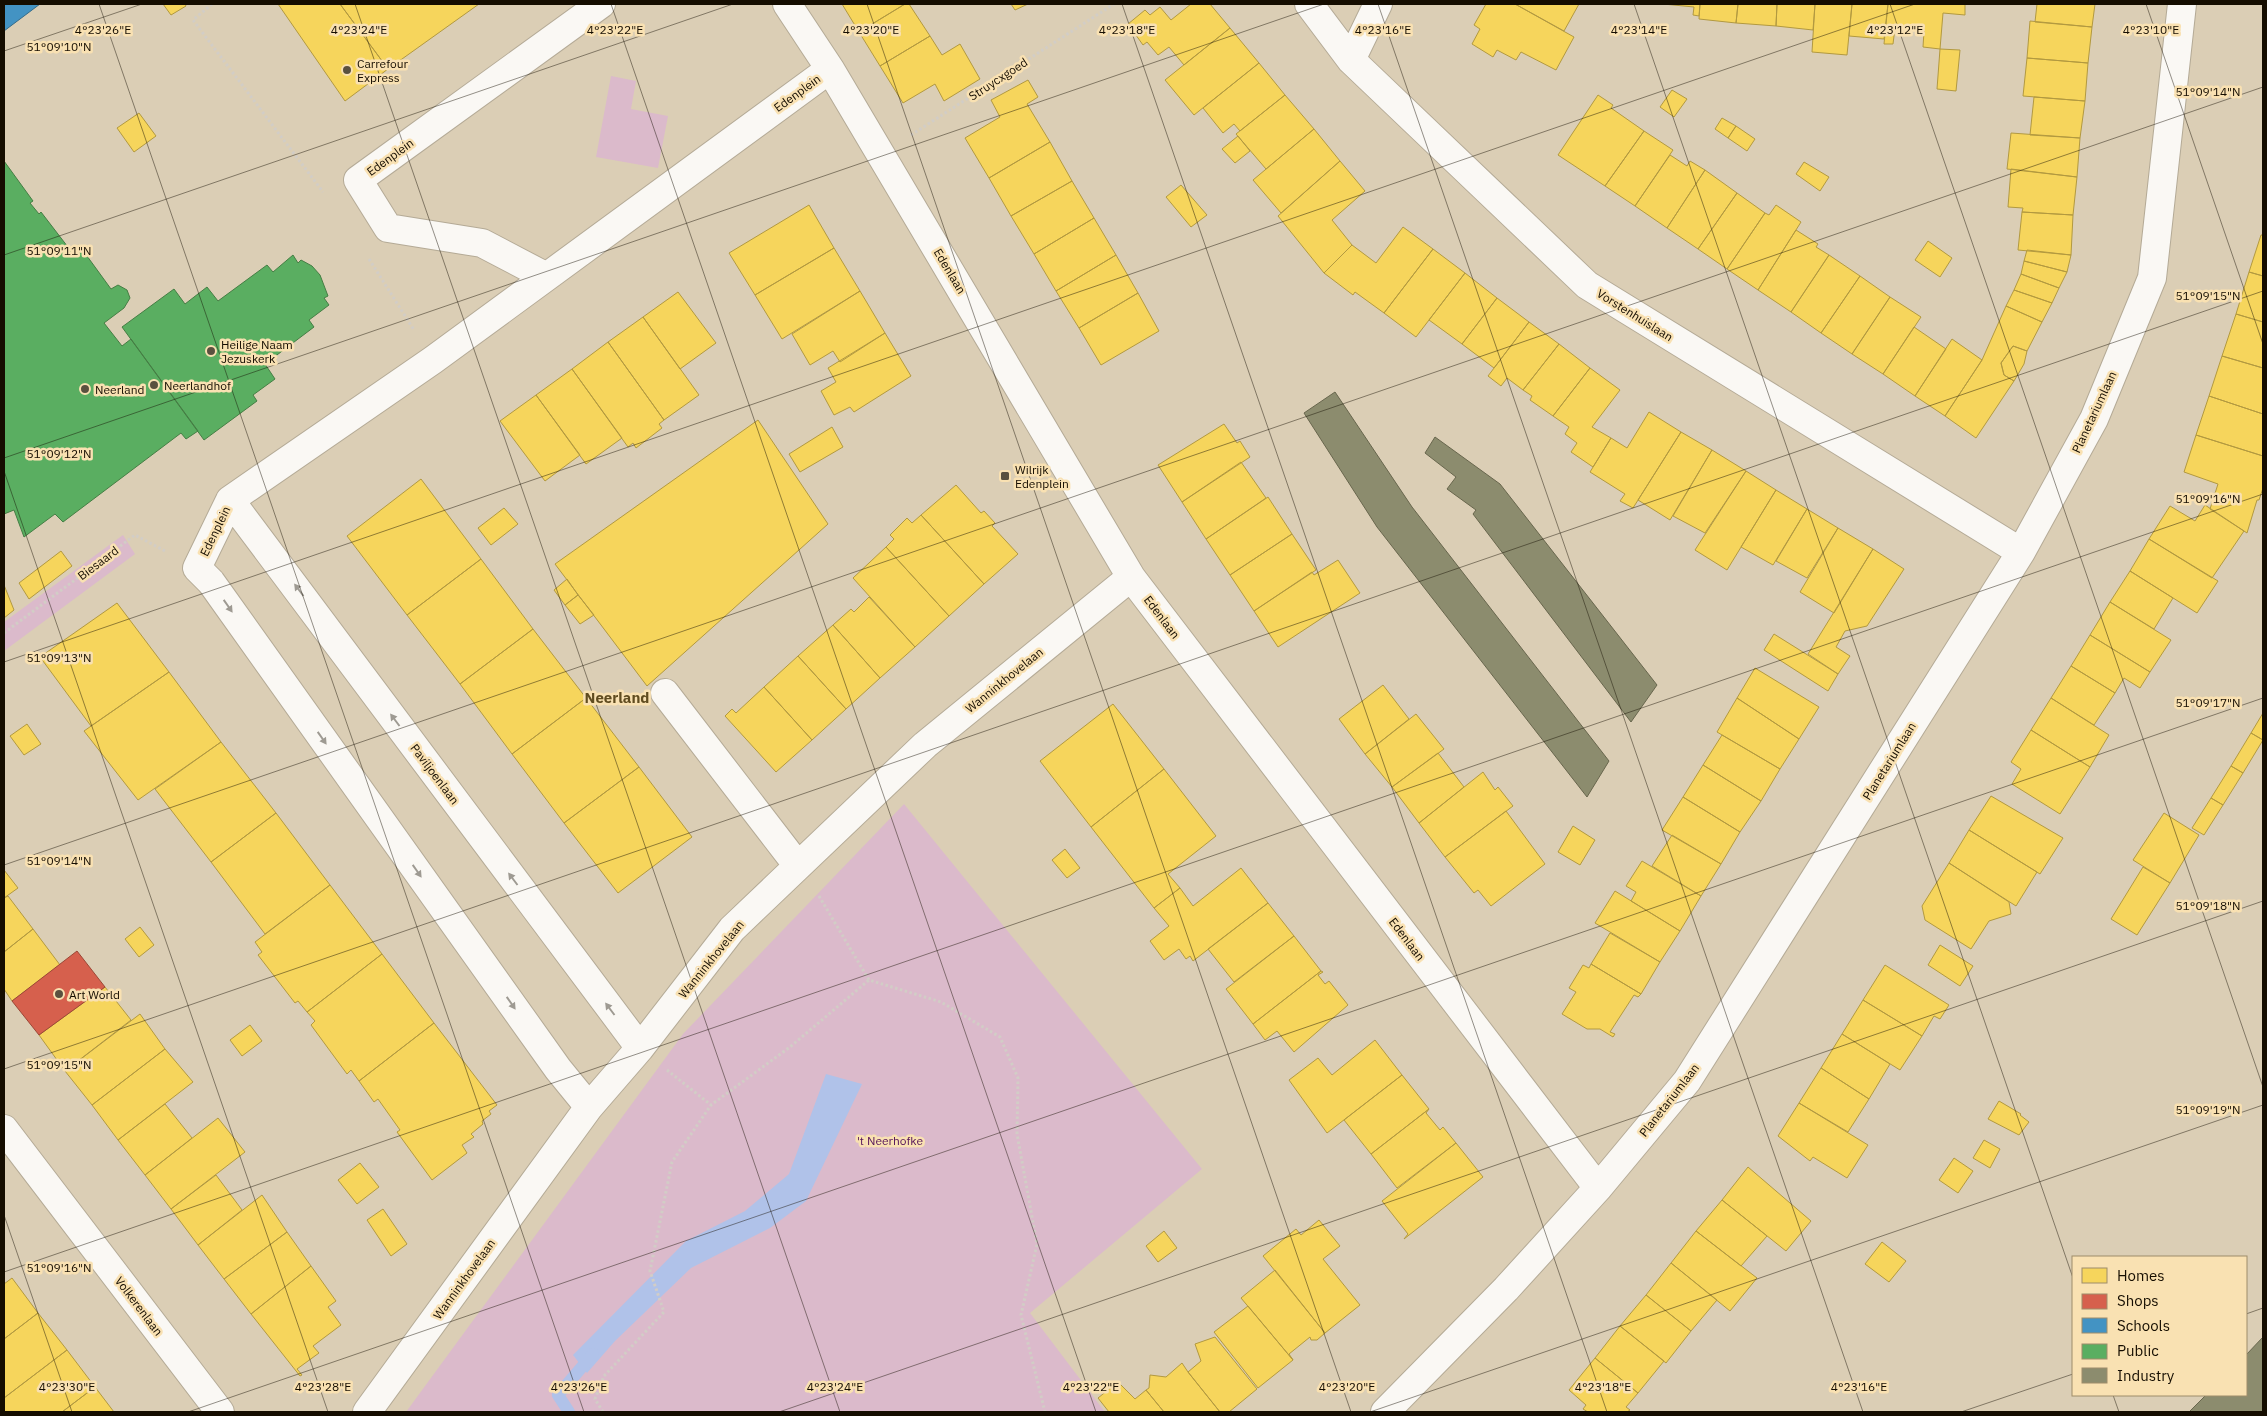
<svg xmlns="http://www.w3.org/2000/svg" width="2267" height="1416" font-family="'IBM Plex Sans',sans-serif">
<rect width="100%" height="100%" fill="#dbceb5"/>
<path fill="#dbbacb" d="M611,76L636,81L631,109L668,116L658,168L596,157Z
M123,535L135,554L4,651V622Z
M904,804L1202,1169L1030,1313L1105,1412H406L683,1034Z"/>
<path fill="#b0c2e9" d="M826,1074L862,1084L806,1201L770,1228L691,1268L615,1341L587,1373L573,1355L686,1241L745,1211L789,1174Z"/>
<path fill="#f6d55c" stroke="#b29940" d="M163,4H185L186,6L171,15Z
M278,4H340L388,69L345,101Z
M340,4H479L388,69Z
M842,4H905L859,32Z
M905,4H909L930,36L880,66L859,32Z
M1011,4H1028L1015,10Z
M1191,4H1210L1230,28L1184,65L1169,47L1158,55L1147,42L1143,45L1128,24L1145,10L1150,15L1160,7L1171,20Z
M1486,4H1515L1574,37L1556,70L1521,52L1516,60L1497,50L1493,57L1472,44L1480,29L1474,25Z
M1515,4H1579L1564,31Z
M1663,4H1700L1699,16L1693,15L1694,7Z
M1700,4H1738L1736,23L1699,19Z
M1738,4H1777L1776,26L1736,23Z
M1777,4H1815L1813,30L1776,26Z
M1815,4H1852L1847,55L1812,52Z
M1852,4H1888L1884,39L1849,36Z
M1888,4H1965V15L1943,13L1940,49L1923,47L1924,31L1895,28L1893,44H1884Z
M2037,4H2095L2092,27L2035,22Z
M2030,21L2092,27L2088,63L2027,58Z
M1230,28L1259,63L1194,115L1165,80Z
M930,36L942,55L960,44L980,79L944,101L935,84L903,103L880,66Z
M1940,49L1960,50L1956,91L1937,89Z
M2027,58L2088,63L2085,101L2023,96Z
M1259,63L1285,95L1240,131L1234,124L1223,133L1203,108Z
M1028,80L1038,97L1027,104L1050,142L989,178L965,138L1000,117L991,100Z
M1672,90L1687,99L1674,117L1660,107Z
M1285,95L1314,129L1266,169L1236,134Z
M1598,95L1613,105L1611,108L1644,131L1605,186L1558,155Z
M2034,97L2085,101L2080,138L2030,135Z
M139,113L156,136L134,152L117,128Z
M1722,118L1736,126L1728,138L1715,129Z
M1736,126L1755,139L1747,151L1728,138Z
M1314,129L1340,161L1281,213L1253,180Z
M1644,131L1673,150L1635,206L1605,186Z
M2011,133L2080,138L2077,177L2007,169Z
M1238,136L1250,151L1235,163L1222,149Z
M1050,142L1072,181L1011,216L989,178Z
M1670,155L1687,166L1690,161L1705,170L1667,228L1635,206Z
M1340,161L1365,191L1332,220L1352,245L1324,273L1278,216Z
M1804,162L1829,177L1820,191L1796,174Z
M2011,169L2077,177L2073,215L2022,212L2023,208L2008,207Z
M1705,170L1737,193L1698,249L1667,228Z
M1072,181L1094,218L1034,254L1011,216Z
M1181,185L1207,215L1191,227L1166,197Z
M1737,193L1765,213L1727,269L1698,249Z
M809,205L834,248L755,295L729,253Z
M1776,205L1801,222L1758,290L1727,269L1765,213L1769,215Z
M2022,212L2073,215L2071,255L2018,250Z
M1094,218L1116,255L1056,291L1034,254Z
M1403,227L1433,249L1384,313L1355,292L1353,295L1324,273L1352,245L1376,263Z
M1796,230L1818,244L1816,247L1829,255L1791,312L1758,290Z
M2261,235H2263V276L2249,272Z
M1928,241L1952,258L1940,277L1915,260Z
M834,248L860,291L782,339L755,295Z
M1433,249L1465,273L1416,337L1384,313Z
M2027,250L2071,255L2067,272L2024,261Z
M1116,255L1138,293L1079,328L1056,291Z
M1829,255L1860,276L1821,333L1791,312Z
M2024,261L2067,272L2059,288L2021,274Z
M2249,272L2263,276V322L2236,314Z
M1465,273L1497,298L1462,344L1429,320Z
M2021,274L2059,288L2052,303L2014,290Z
M1860,276L1890,297L1852,354L1821,333Z
M2014,290L2052,303L2042,322L2006,306Z
M860,291L885,333L840,362L833,351L810,365L792,334Z
M678,292L716,343L680,369L643,317Z
M1138,293L1159,331L1101,365L1079,328Z
M1890,297L1921,317L1883,374L1852,354Z
M1497,298L1529,322L1494,368L1462,344Z
M2006,306L2042,322L2027,351L2013,346L2001,363L2004,375L2014,381L1976,438L1945,416L1982,360Z
M2236,314L2263,322V368L2222,356Z
M643,317L699,395L664,420L608,342Z
M1529,322L1559,344L1523,390L1507,378L1501,386L1488,376Z
M1914,327L1946,349L1915,396L1883,374Z
M885,333L911,376L854,412L850,407L834,415L821,391L836,382L828,368Z
M1952,339L1982,360L1945,416L1915,396Z
M608,342L664,420L659,424L662,428L636,448L633,443L628,447L572,369Z
M1559,344L1590,368L1553,416L1530,400L1532,396L1523,390Z
M2013,346L2027,351L2024,364L2014,381L2004,375L2001,363Z
M2222,356L2263,368V414L2209,396Z
M1590,368L1620,390L1592,427L1611,438L1593,467L1571,452L1577,443L1565,434L1569,427L1553,416Z
M572,369L622,438L586,464L536,395Z
M536,395L580,455L545,481L500,421Z
M2209,396L2263,414V456L2196,435Z
M1649,412L1681,432L1633,508L1620,501L1625,494L1590,472L1611,438L1627,448Z
M758,420L828,524L647,686L555,564Z
M1224,424L1237,443L1240,441L1250,457L1182,502L1158,465Z
M832,427L843,447L800,472L789,454Z
M1681,432L1712,450L1670,520L1638,500Z
M2196,435L2263,456V488L2259,500H2257L2247,533L2210,509L2218,484L2184,472Z
M1712,450L1746,471L1705,533L1673,516Z
M1241,462L1266,498L1206,539L1182,502Z
M1746,471L1776,490L1727,570L1695,550Z
M421,479L481,559L407,615L347,536Z
M956,485L981,513L984,511L995,523L992,526L1018,554L984,584L921,515Z
M1776,490L1807,509L1773,565L1741,547Z
M1268,497L1292,534L1230,575L1206,539Z
M2205,505L2244,531L2212,578L2149,539L2170,506L2195,521Z
M504,508L518,524L491,545L478,528Z
M1807,509L1838,528L1807,578L1776,561Z
M921,515L984,584L949,616L886,547L894,539L890,535L907,518L912,523Z
M1838,528L1873,549L1834,613L1800,592Z
M1292,534L1316,570L1254,611L1230,575Z
M2149,539L2218,581L2197,613L2130,571Z
M886,547L949,616L915,647L853,578Z
M1873,549L1904,569L1867,626L1845,631L1836,647L1850,656L1838,674L1808,654Z
M61,551L72,566L29,599L19,583Z
M481,559L533,629L460,684L407,615Z
M1338,560L1360,593L1278,647L1254,611L1312,572L1314,575Z
M2130,571L2173,598L2154,629L2110,602Z
M567,579L578,595L565,605L554,590Z
M4,585L14,610L4,618Z
M578,595L594,615L580,624L565,605Z
M869,597L915,647L880,678L833,625L851,609L854,612Z
M2110,602L2171,640L2150,672L2090,635Z
M117,603L169,672L91,726L40,657Z
M833,625L880,678L846,709L798,656Z
M533,629L586,698L512,754L460,684Z
M1774,634L1838,674L1828,691L1764,650Z
M2090,635L2150,672L2140,688L2124,678L2115,693L2071,666Z
M798,656L846,709L812,740L764,687Z
M2071,666L2115,693L2094,725L2051,698Z
M1755,668L1819,707L1799,739L1737,698Z
M169,672L221,742L138,800L84,731Z
M1383,685L1409,719L1365,754L1339,719Z
M764,687L812,740L776,772L725,716L732,709L736,713Z
M586,698L639,767L564,823L512,754Z
M1737,698L1799,739L1780,769L1717,732Z
M2051,698L2109,735L2090,767L2031,730Z
M1113,704L1164,769L1091,827L1040,761Z
M2263,713V740L2251,733Z
M1416,714L1444,749L1392,787L1365,754Z
M27,724L41,744L24,755L10,736Z
M2031,730L2090,767L2060,814L2012,784L2021,769L2011,762Z
M2251,733L2263,740L2243,773L2231,766Z
M1722,735L1780,769L1761,801L1703,765Z
M221,742L276,813L211,862L155,789Z
M1438,753L1464,787L1419,823L1392,787Z
M1703,765L1761,801L1740,832L1683,797Z
M2231,766L2243,773L2223,805L2211,798Z
M639,767L692,837L618,893L564,823Z
M1164,769L1216,836L1168,874L1180,888L1154,908L1091,827Z
M1483,772L1495,790L1498,787L1513,806L1445,857L1419,823Z
M1991,796L2063,838L2040,874L1969,830Z
M1683,797L1740,832L1721,864L1662,830Z
M2211,798L2223,805L2204,835L2192,828Z
M1506,811L1545,864L1491,906L1478,890L1474,893L1445,857Z
M276,813L330,885L265,934L211,862Z
M2164,813L2199,835L2170,883L2133,860Z
M1573,826L1595,840L1580,865L1558,852Z
M1969,830L2037,872L2016,906L1949,863Z
M1672,835L1721,864L1701,896L1652,866Z
M1065,849L1080,868L1067,878L1052,860Z
M1642,861L1701,896L1680,931L1631,901L1636,892L1626,886Z
M1949,863L2009,902L2011,914L1989,921L1971,949L1925,920L1922,906Z
M2143,867L2170,883L2137,935L2111,919Z
M1241,868L1268,903L1193,961L1190,956L1186,959L1179,949L1164,960L1150,941L1169,926L1154,908L1180,888L1193,906Z
M4,870L18,888L4,898Z
M330,885L382,954L307,1012L298,1001L295,1003L258,955L262,952L255,942Z
M1615,891L1680,931L1660,962L1595,923Z
M8,896L33,929L4,952V898Z
M1268,903L1294,936L1234,982L1208,949Z
M140,927L154,945L139,957L125,939Z
M33,929L60,965L12,1001L4,989V952Z
M1610,933L1660,962L1641,994L1591,964Z
M1294,936L1321,971L1253,1024L1226,989Z
M1940,945L1973,966L1960,986L1928,965Z
M382,954L434,1023L359,1081L351,1070L347,1074L311,1025L315,1021L307,1012Z
M1591,964L1641,994L1638,997L1634,995L1610,1032L1615,1034L1613,1037L1600,1029H1587L1562,1014L1576,992L1569,988L1583,965L1589,968Z
M1885,965L1949,1005L1940,1019L1934,1016L1922,1036L1863,1000Z
M1321,971L1323,972L1318,975L1325,984L1329,981L1348,1005L1294,1052L1277,1031L1265,1040L1253,1024Z
M105,987L131,1020L65,1071L39,1035Z
M1863,1000L1922,1036L1900,1070L1842,1034Z
M140,1014L165,1049L92,1105L65,1071Z
M434,1023L497,1105L489,1111L491,1114L482,1121L483,1124L471,1134L474,1137L462,1145L467,1153L432,1180L397,1132L400,1130L378,1099L374,1102L359,1081Z
M250,1025L262,1041L242,1056L230,1040Z
M1842,1034L1890,1064L1869,1099L1821,1068Z
M1375,1040L1402,1075L1327,1133L1289,1080L1318,1058L1332,1075Z
M165,1049L193,1082L118,1140L92,1105Z
M1821,1068L1869,1099L1848,1132L1799,1103Z
M1402,1075L1429,1109L1371,1154L1344,1120Z
M1999,1101L2021,1114L2020,1115L2029,1122L2019,1135L1988,1119Z
M1799,1103L1868,1145L1847,1178L1813,1157L1810,1161L1778,1136Z
M165,1104L192,1138L145,1175L118,1140Z
M1429,1109L1426,1113L1440,1130L1443,1127L1456,1143L1397,1188L1371,1154Z
M218,1118L245,1152L171,1209L145,1175Z
M1984,1140L2000,1149L1990,1168L1973,1158Z
M1456,1143L1483,1177L1404,1239L1408,1234L1382,1201Z
M1954,1158L1973,1171L1958,1193L1939,1180Z
M360,1163L379,1187L357,1204L338,1180Z
M1748,1167L1811,1221L1786,1251L1722,1200Z
M216,1175L242,1210L198,1245L171,1209Z
M262,1195L287,1232L224,1279L198,1245Z
M1722,1200L1767,1236L1741,1266L1696,1231Z
M383,1209L407,1244L391,1256L367,1220Z
M1319,1220L1340,1246L1323,1259L1360,1305L1325,1333L1263,1256L1296,1229L1301,1235Z
M1164,1231L1177,1248L1158,1262L1146,1246Z
M1696,1231L1757,1278L1730,1311L1671,1263Z
M287,1232L311,1266L251,1314L224,1279Z
M1882,1242L1906,1261L1889,1282L1865,1264Z
M1671,1263L1717,1300L1691,1331L1646,1295Z
M311,1266L336,1301L328,1307L341,1325L313,1346L319,1353L297,1369L302,1375L300,1376L251,1314Z
M1275,1270L1325,1333L1317,1340H1311L1310,1337L1289,1354L1293,1360L1241,1298Z
M12,1278L38,1313L4,1339V1284Z
M1646,1295L1691,1331L1666,1363L1620,1326Z
M1248,1306L1293,1360L1258,1388L1214,1332Z
M38,1313L67,1350L4,1398V1339Z
M1620,1326L1664,1361L1638,1393L1595,1358Z
M1215,1337L1257,1389L1229,1412H1220L1188,1372L1201,1361L1195,1344Z
M67,1350L95,1387L62,1412H4V1398Z
M1595,1358L1638,1393L1626,1407L1630,1410L1627,1412H1588L1583,1409L1586,1405L1569,1390Z
M1182,1363L1188,1372L1220,1412H1164L1146,1390L1149,1388L1150,1375L1166,1377Z
M1118,1382L1135,1399L1146,1390L1164,1412H1109L1098,1398Z
M95,1387L114,1412H62Z"/>
<path fill="#d6604d" stroke="#9c4736" d="M77,951L105,987L39,1035L12,1001Z"/>
<path fill="#4393c3" stroke="#356b88" d="M4,4H40L4,31Z"/>
<path fill="#5aae61" stroke="#457e44" d="M4,161L33,201L30,203L39,214L41,212L71,251L79,245L111,289L118,285L127,290L130,298L124,308L104,323L122,346L131,339L198,431L186,439L181,433L63,522L55,514L24,537L14,510L4,514Z
M293,255L298,263L301,260L312,266L320,275L328,296L324,298L329,305L309,320L314,327L265,364L275,379L253,395L257,401L204,440L122,327L174,289L185,304L207,287L218,301L267,265L273,272Z"/>
<path fill="#8c8c6e" stroke="#68664d" d="M1335,392L1412,507L1609,761L1587,797L1377,527L1304,413Z
M1435,437L1500,484L1657,685L1631,722L1473,514L1476,510L1447,489L1456,477L1425,453Z
M2263,1337V1412H2189L2206,1395H2246V1355Z"/>
<g fill="none" stroke-linecap="round" stroke-linejoin="round">
<path stroke="#b0c2e9" stroke-width="12" d="M569,1412L558,1395L593,1354"/>
<defs>
<path id="minor" d="M787,4L830,69L1131,577L1598,1188
M1309,4L1351,60L1587,285L2021,552
M1351,60L1378,4
M545,276L482,243L388,228L358,180L601,4
M230,500L640,1048
M665,693L798,866
M589,1107L558,1069L211,582L197,568L230,500L433,360L830,69
M4,1129L220,1412
M367,1412L589,1107L640,1048L732,929L925,745L1131,577
M1385,1412L1506,1289L1598,1188L1687,1081L2021,552L2094,419L2152,278L2182,4"/>
</defs>
<use href="#minor" stroke="#b4aa96" stroke-width="30"/>
<path stroke="#d2cdc6" stroke-width="3" stroke-dasharray="2.5 2.5" stroke-linecap="butt" d="M212,4L193,20L323,192
M911,135L1114,4
M369,259L414,330
M4,633L135,535L165,551
M819,896L869,980L941,1002L1000,1037L1018,1078L1017,1134L1037,1244L1021,1315L1045,1412
M667,1070L711,1105
M603,1412L595,1399L604,1376L664,1312L650,1271L672,1162L711,1105L790,1047L869,980"/>
<use href="#minor" stroke="#faf8f4" stroke-width="28"/>
</g>
<defs><path id="oneway-solid" d="M-6-.8H1V-3.2L6.5 0L1 3.2V.8H-6Z" transform="scale(1.25)"/></defs>
<g fill="#9e9a92">
<use href="#oneway-solid" transform="translate(299 590) rotate(-127)"/>
<use href="#oneway-solid" transform="translate(228 606) rotate(55)"/>
<use href="#oneway-solid" transform="translate(395 720) rotate(-127)"/>
<use href="#oneway-solid" transform="translate(322 738) rotate(55)"/>
<use href="#oneway-solid" transform="translate(417 871) rotate(55)"/>
<use href="#oneway-solid" transform="translate(513 879) rotate(-127)"/>
<use href="#oneway-solid" transform="translate(511 1003) rotate(55)"/>
<use href="#oneway-solid" transform="translate(610 1009) rotate(-127)"/>
</g>
<path fill="none" stroke="#150d00" stroke-width="1" stroke-opacity="0.45" d="M99,4L584,1412M355,4L840,1412M611,4L1096,1412M867,4L1351,1412M1122,4L1607,1412M1378,4L1863,1412M1634,4L2073,1278M1890,4L2263,1087M2146,4L2263,344M4,51L142,4M4,255L733,4M4,458L1324,4M4,471L328,1412M4,662L1915,4M4,865L2263,87M4,1069L2263,291M4,1215L72,1412M4,1272L2263,494M2246,1314L2263,1308M2113,1395L2119,1412M188,1412L2263,698M779,1412L2263,901M1370,1412L2263,1105M1961,1412L2073,1374"/>
<g fill="#5a513f" stroke="#f9e1b2" stroke-width="2">
<circle cx="347" cy="70" r="5"/>
<circle cx="211" cy="351" r="5"/>
<circle cx="154" cy="385" r="5"/>
<circle cx="85" cy="389" r="5"/>
<rect x="1000" y="471" width="10" height="10" rx="2.5"/>
<circle cx="59" cy="994" r="5"/>
</g>
<g text-anchor="middle" dominant-baseline="central" stroke-width="5" stroke-linejoin="round" paint-order="stroke">
<g font-size="12" fill="#150d00" stroke="#f9e1b2" text-anchor="start">
<text x="357" y="63">Carrefour<tspan x="357" dy="14">Express</tspan></text>
<text x="221" y="344">Heilige Naam<tspan x="221" dy="14">Jezuskerk</tspan></text>
<text x="164" y="385">Neerlandhof</text>
<text x="95" y="389">Neerland</text>
<text x="1015" y="469">Wilrijk<tspan x="1015" dy="14">Edenplein</tspan></text>
<text x="69" y="994">Art World</text>
</g>
<g font-size="12" fill="#150d00" stroke="#f9e1b2">
<text transform="translate(998 79) rotate(-33)">Struycxgoed</text>
<text transform="translate(797 93) rotate(-36)">Edenplein</text>
<text transform="translate(390 157) rotate(-36)">Edenplein</text>
<text transform="translate(950 271) rotate(59)">Edenlaan</text>
<text transform="translate(1635 315) rotate(32)">Vorstenhuislaan</text>
<text transform="translate(2094 412) rotate(-65)">Planetariumlaan</text>
<text transform="translate(215 531) rotate(-64)">Edenplein</text>
<text transform="translate(98 563) rotate(-37)">Biesaard</text>
<text transform="translate(1162 617) rotate(53)">Edenlaan</text>
<text transform="translate(1004 680) rotate(-39)">Wanninkhovelaan</text>
<text transform="translate(1889 761) rotate(-58)">Planetariumlaan</text>
<text transform="translate(435 774) rotate(53)">Paviljoenlaan</text>
<text transform="translate(1407 939) rotate(53)">Edenlaan</text>
<text transform="translate(711 959) rotate(-51)">Wanninkhovelaan</text>
<text transform="translate(1669 1100) rotate(-52)">Planetariumlaan</text>
<text transform="translate(464 1279) rotate(-54)">Wanninkhovelaan</text>
<text transform="translate(139 1306) rotate(53)">Volkerenlaan</text>
</g>
<g font-size="12" fill="#541359" stroke="#f9e1b2">
<text x="890" y="1140">'t Neerhofke</text>
</g>
<g font-size="15" font-weight="bold" fill="#604c20" stroke="#f9e1b2">
<text x="617" y="697">Neerland</text>
</g>
</g>
<g font-size="12" text-anchor="middle" fill="#150d00" stroke="#f9e1b2" stroke-width="5" stroke-linejoin="round" paint-order="stroke">
<text x="615" y="34">4°23'22"E</text>
<text x="103" y="34">4°23'26"E</text>
<text x="359" y="34">4°23'24"E</text>
<text x="871" y="34">4°23'20"E</text>
<text x="1127" y="34">4°23'18"E</text>
<text x="1383" y="34">4°23'16"E</text>
<text x="1639" y="34">4°23'14"E</text>
<text x="1895" y="34">4°23'12"E</text>
<text x="2151" y="34">4°23'10"E</text>
<text x="59" y="51">51°09'10"N</text>
<text x="2208" y="96">51°09'14"N</text>
<text x="59" y="255">51°09'11"N</text>
<text x="2208" y="300">51°09'15"N</text>
<text x="59" y="458">51°09'12"N</text>
<text x="2208" y="503">51°09'16"N</text>
<text x="59" y="662">51°09'13"N</text>
<text x="2208" y="707">51°09'17"N</text>
<text x="59" y="865">51°09'14"N</text>
<text x="2208" y="910">51°09'18"N</text>
<text x="59" y="1069">51°09'15"N</text>
<text x="2208" y="1114">51°09'19"N</text>
<text x="59" y="1272">51°09'16"N</text>
<text x="67" y="1391">4°23'30"E</text>
<text x="323" y="1391">4°23'28"E</text>
<text x="579" y="1391">4°23'26"E</text>
<text x="835" y="1391">4°23'24"E</text>
<text x="1091" y="1391">4°23'22"E</text>
<text x="1347" y="1391">4°23'20"E</text>
<text x="1603" y="1391">4°23'18"E</text>
<text x="1859" y="1391">4°23'16"E</text>
</g>
<rect width="2267" height="1416" fill="none" stroke="#150d00" stroke-width="10"/>
<rect x="2072" y="1256" width="175" height="140" fill="#f9e1b2" stroke="#9e8c6b"/>
<rect x="2082" y="1268" width="25" height="15" fill="#f6d55c" stroke="#9e8c6b"/>
<text x="2117" y="1281" font-size="15" fill="#150d00">Homes</text>
<rect x="2082" y="1294" width="25" height="15" fill="#d6604d" stroke="#9e8c6b"/>
<text x="2117" y="1306" font-size="15" fill="#150d00">Shops</text>
<rect x="2082" y="1318" width="25" height="15" fill="#4393c3" stroke="#9e8c6b"/>
<text x="2117" y="1331" font-size="15" fill="#150d00">Schools</text>
<rect x="2082" y="1344" width="25" height="15" fill="#5aae61" stroke="#9e8c6b"/>
<text x="2117" y="1356" font-size="15" fill="#150d00">Public</text>
<rect x="2082" y="1368" width="25" height="15" fill="#8c8c6e" stroke="#9e8c6b"/>
<text x="2117" y="1381" font-size="15" fill="#150d00">Industry</text>
</svg>
